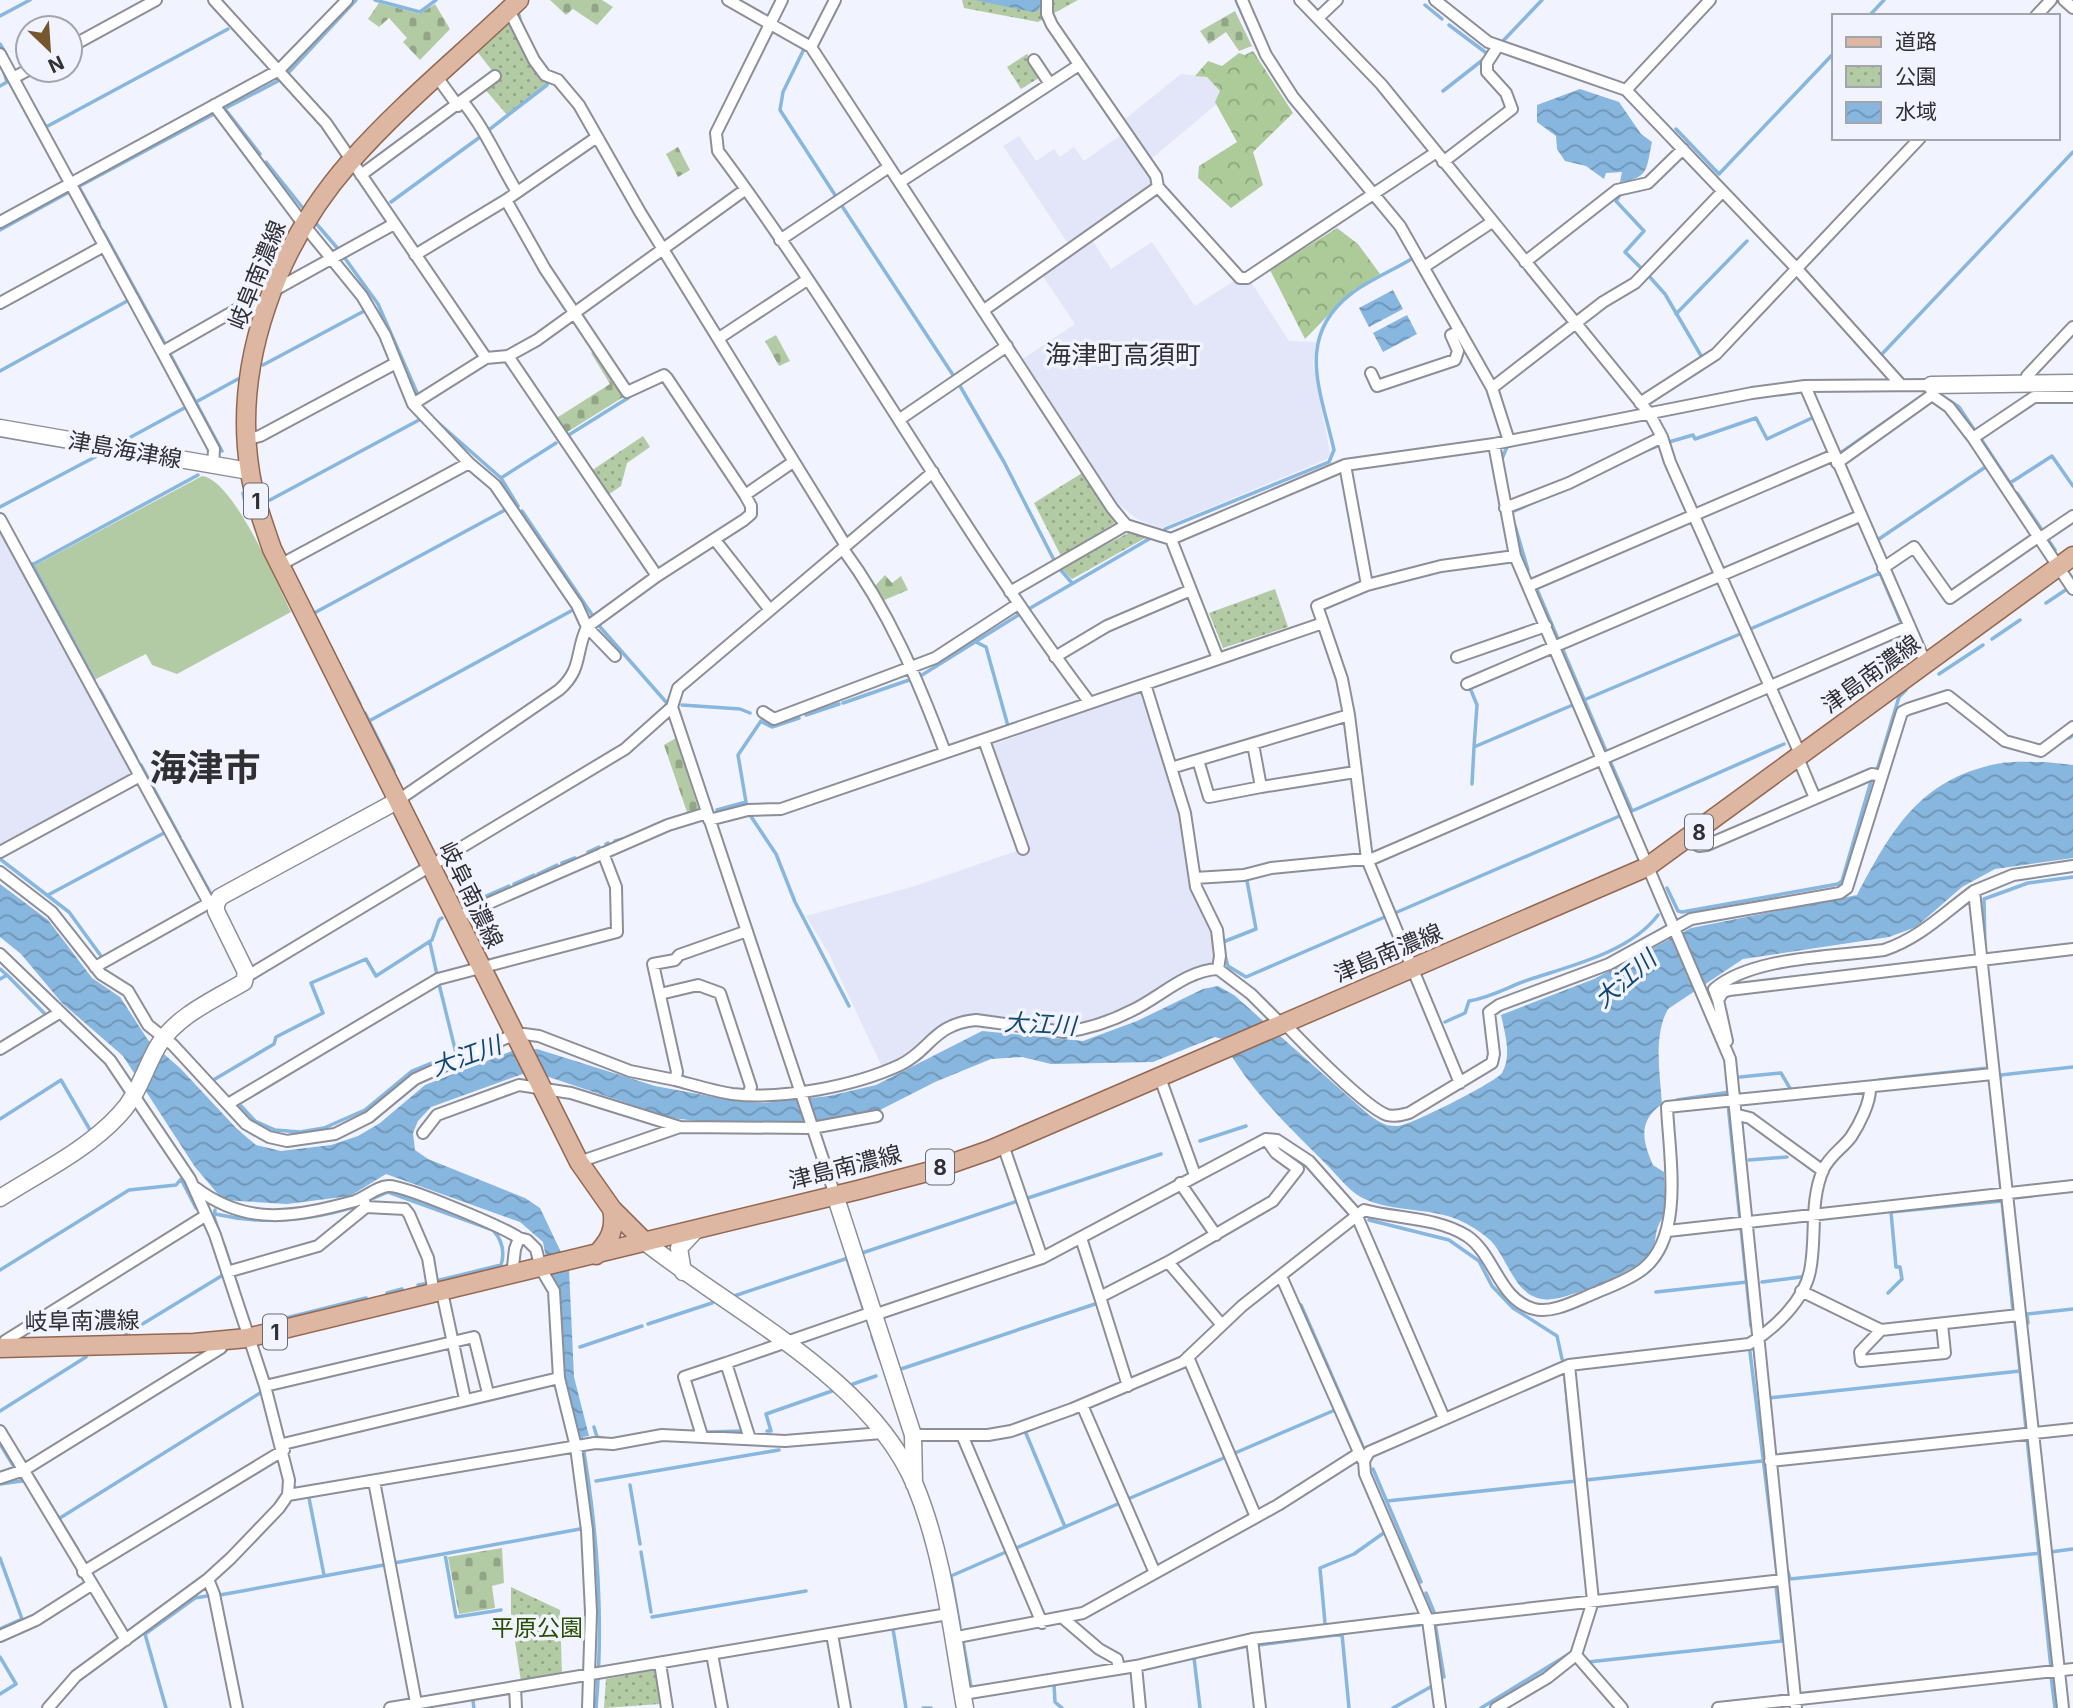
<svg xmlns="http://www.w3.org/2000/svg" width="2073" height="1708" font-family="Inter,'Noto Sans JP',sans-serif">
<defs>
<pattern id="forest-crowns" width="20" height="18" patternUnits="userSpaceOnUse" patternTransform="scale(1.75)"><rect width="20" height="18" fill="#accb98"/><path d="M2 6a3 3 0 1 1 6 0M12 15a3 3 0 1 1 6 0" fill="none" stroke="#8ca57d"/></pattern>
<pattern id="cemetery-stones" width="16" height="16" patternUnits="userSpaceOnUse" patternTransform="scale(1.75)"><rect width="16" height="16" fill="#b3cba4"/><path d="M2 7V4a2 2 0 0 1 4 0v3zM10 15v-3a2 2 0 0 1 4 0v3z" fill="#92a586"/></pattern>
<pattern id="park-dots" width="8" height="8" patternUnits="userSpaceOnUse" patternTransform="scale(1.75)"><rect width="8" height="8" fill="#b3cba4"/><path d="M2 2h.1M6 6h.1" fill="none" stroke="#92a586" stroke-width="1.8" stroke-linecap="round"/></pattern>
<pattern id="water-waves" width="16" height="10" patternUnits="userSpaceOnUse" patternTransform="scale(1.75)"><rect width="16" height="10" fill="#87b6de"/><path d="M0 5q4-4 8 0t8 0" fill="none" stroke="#6f94b5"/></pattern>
</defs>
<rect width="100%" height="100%" fill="#f1f3fe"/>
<path fill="#e3e6f8" d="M1181,74L1207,77L1220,91L1219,102L1144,165L1154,184L1069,245L1003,146L1019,136L1036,161L1054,149L1060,157L1074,147L1084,161L1121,135L1125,119Z
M1092,240L1111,269L1152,242L1195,306L1237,279L1242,284L1251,282L1289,341L1316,342L1313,364L1330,453L1327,459L1161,528L1137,519L1114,501L1021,360L1075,324L1042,275Z
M0,526L134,772L0,844Z
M1139,692L1144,694L1181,814L1193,887L1217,940L1214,962L1131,1007L1065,1028L970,1018L912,1055L883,1069L829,954L806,916L915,886L1028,847L992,745Z"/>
<path fill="url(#forest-crowns)" d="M1253,51L1293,113L1253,152L1263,185L1231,208L1198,178L1199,166L1237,142L1215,102L1220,91L1207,77L1195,76L1208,61L1222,66L1239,53L1245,55Z
M1337,228L1358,244L1380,274L1353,290L1305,339L1270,270Z"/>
<path fill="url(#cemetery-stones)" d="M550,0H602L613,7L597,25L573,9L566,15Z
M379,3L420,14L435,4L450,29L420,60L403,42L407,38L389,18L379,27L368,19Z
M1235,11L1252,46L1239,51L1226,32L1209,44L1200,31Z
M678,147L690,170L678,177L666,154Z
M776,335L790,361L779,366L765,341Z
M596,350L625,396L564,434L555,419L610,384L591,353Z
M885,575L892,583L901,576L908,590L882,601L874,587Z
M676,738L699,811L688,815L664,745Z
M502,1548L504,1583L492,1586L495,1608L459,1614L448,1557Z"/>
<path fill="url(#park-dots)" d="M962,0H1078L1038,22L964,8Z
M508,21H511L546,81V85L507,115L484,88L497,77L476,50Z
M1027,54L1042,76L1021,89L1007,67Z
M643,436L650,447L627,463L621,486L605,497L588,473Z
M1082,473L1115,523L1061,556L1034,503Z
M1132,531L1147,537L1072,579L1061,568Z
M1275,589L1288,627L1223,648L1209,613Z
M511,1587L560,1610L562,1675L521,1682L511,1614Z
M653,1670L656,1672L660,1704L604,1708L606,1679Z"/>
<path fill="#b3cba4" d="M202,476C234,480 276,582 291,612L177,674L152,665L146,654L96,679L34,566Z"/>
<path fill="url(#water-waves)" d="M975,0H1055L1041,3L1038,11L1033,12Z
M1580,89L1619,102L1641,134L1652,142C1646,168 1650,178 1620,182L1622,172L1606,173L1604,179L1586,166L1565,161L1557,149L1556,136L1537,122V105Z
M1393,290L1403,309L1369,327L1359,308Z
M1407,315L1417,334L1383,352L1373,333Z
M2045,762L2073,765V858L1995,869L1962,887L1916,927L1889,937L1743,959L1668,1009C1653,1036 1660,1073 1662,1104C1638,1121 1642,1140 1653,1165L1664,1172L1666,1214C1650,1231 1660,1245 1649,1256C1635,1271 1573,1297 1553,1299C1516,1304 1510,1261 1491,1241C1485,1235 1473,1227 1465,1223C1436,1207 1397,1213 1367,1200C1351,1194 1339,1177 1327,1165C1288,1126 1248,1089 1222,1039L1215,1037L1153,1062L1051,1064L1022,1057L991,1059L935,1082L880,1110L803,1123H716L671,1118L531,1071L431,1107L418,1121L413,1133L415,1150L428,1159L525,1198L540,1208L569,1269L574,1377L589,1436L576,1438L564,1384L559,1291L549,1274L543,1242L520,1222L386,1174L350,1196L287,1204L223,1200L195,1167L123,1056L62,1003L21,954L0,937V884L48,920L92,978L120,997L148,1040L181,1069L237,1129L256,1145L281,1151L331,1145L358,1136L380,1123L425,1085L512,1051L537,1049L655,1086L730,1100L764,1103L829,1096L876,1085L982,1031L1083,1041L1137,1021L1203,989L1218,986L1234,995L1368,1114C1378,1121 1385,1127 1398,1126C1409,1126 1496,1082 1502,1073C1512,1055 1505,1034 1501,1015L1594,979L1691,928L1857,895C1891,831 1919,780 1996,764C2011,761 2029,762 2045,762Z"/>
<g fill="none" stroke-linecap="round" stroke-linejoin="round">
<path stroke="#87b6de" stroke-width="3.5" d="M375,0L420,12L436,0
M1236,0L1258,49
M1425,5L1442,19
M519,15L521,24
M0,16L30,0
M1869,16L1884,0
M1502,42L1542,0
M0,44L6,54
M804,49L783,92L780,110L837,198
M289,72L356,0
M0,86L7,82L4,72
M1443,91L1489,55L1449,25
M225,109L260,154
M222,110L278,81
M39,115L46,127L228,29
M490,129L547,85L548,82
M1676,129L1719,174L1833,54
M266,162L302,207
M79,187L99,223
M76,188L214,114
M1620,195L1616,201L1644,231L1625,252L1643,270
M391,202L480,137
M840,203L955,378
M314,221L339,250
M0,230L71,191
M103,231L165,344
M344,257L378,304L418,395
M1648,275L1665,294L1703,359
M1676,314L1747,241
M1883,353L2073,152
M170,354L222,451
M263,365L366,310
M0,371L129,300
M960,386L1004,462L1054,560
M1950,401L1959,407L1975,431
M196,402L238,379
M435,420L501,478L518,506
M567,436L628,398
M129,438L188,406
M1981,439L2012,486
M1669,442L1693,435L1695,439L1756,418L1767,439L1814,417
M1642,452L1660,445
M1839,454L1915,401
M1501,461L1507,447
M501,478L556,443
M2010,483L2052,456L2073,486
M243,493L247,511
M2017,493L2044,533
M270,500L419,420
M0,507L95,457
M522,511L601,628L666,702
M1512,512L1546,497
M1515,526L1528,570
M1165,529L1329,462L1334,450C1321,391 1294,337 1352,293C1371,279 1394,270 1413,258L1411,255
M2047,538L2055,550
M1876,541L1987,466
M32,564L94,679
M32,565L198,475
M1059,568L1072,583
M1536,587L1558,639
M2046,603L2067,589
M1027,610L1149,539
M316,612L505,510
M1748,630L1880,573L1901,622
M1992,639L2020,620
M976,642L986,647L1008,726
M1563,650L1606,751
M1939,674L1983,645
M922,675L1020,614
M349,682L360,704
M1470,688L1477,705L1474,747
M100,690L136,757
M1584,700L1740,634
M843,703L912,679
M682,705L740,709L750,713
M365,713L394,771
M806,715L839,704
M369,721L571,611
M762,722L772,727L799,718
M2069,738L2073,735
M1610,761L1632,811L1784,744
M141,765L180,837
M1873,771L1878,767L1899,697L1906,690
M1472,784L1474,747L1575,704
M717,810L746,802L738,755L761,721
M750,815L776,854L795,902L849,1006
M182,841L212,896
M615,841L623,839
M606,844L608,843
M588,852L599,847
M0,859L69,912L101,956
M562,863L575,858
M538,874L557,865
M514,884L534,875
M1667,888L1678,911L1682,912L1838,884L1842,881L1872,778
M48,895L164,833
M484,897L509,886
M460,907L474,902
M1395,913L1622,815
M1223,942L1256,929L1247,881
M430,943L437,975
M1985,952L1984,899L2028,883L2073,877
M1225,956L1228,966L1246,977L1387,916
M0,969L7,975
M0,979L7,975L44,1013
M1445,1022L1465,1013L1469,1001C1493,997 1511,985 1534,978C1574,965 1631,951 1658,915
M1740,1077L1781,1073L1791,1090
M215,1079L274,1044L276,1037L323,1013L311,983L366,959L376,976L432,940L439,920L442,918
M1879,1080L1988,1068
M1999,1082L2001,1075L2073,1067
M1677,1100L1730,1092
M1728,1104L1740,1220
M241,1106L255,1121L275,1130L300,1132L324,1128L365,1110L412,1071L456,1053L439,984
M0,1119L61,1080L90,1130
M1995,1130L2001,1190
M1200,1141L1246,1126
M1749,1160L1787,1157
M374,1198L388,1192L493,1230C502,1240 505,1252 501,1265L436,1281
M1025,1199L1161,1154
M2002,1201L2013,1311
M215,1210L214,1217L220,1234
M215,1214C263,1225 307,1221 354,1207
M1369,1220L1449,1240L1479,1261L1492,1286L1513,1308L1557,1336L1562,1359
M1741,1228L1751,1326
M224,1245L230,1263
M862,1253L1018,1201
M847,1259L864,1311
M0,1270L129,1190L176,1185L181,1179L196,1208
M234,1276L238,1287
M1762,1282L1801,1277
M418,1285L430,1283
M1656,1292L1747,1282
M387,1293L402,1289
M1888,1293L1902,1279L1900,1267H1896L1891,1212L2002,1201
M734,1296L848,1258
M1301,1305L1363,1447
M867,1319L870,1329
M2015,1321L2026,1429
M266,1323L366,1298
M648,1324L712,1303
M2025,1325L2028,1323L2027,1314L2073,1309
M126,1334L223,1275
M872,1336L880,1359
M580,1347L642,1326
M1750,1352L1777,1572
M901,1369L1095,1304
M1565,1378L1575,1481
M853,1384L876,1376
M1768,1398L2020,1371
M0,1411L86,1357
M594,1427L597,1437L608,1439
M767,1431H771L766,1414L832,1391
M1025,1431L1065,1527
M708,1432L743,1431
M581,1435C597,1524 604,1617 596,1708
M2027,1438L2051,1668
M0,1444L16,1470
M1235,1453L1335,1410
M1373,1469L1421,1582
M33,1476L78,1550
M1586,1480L1762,1461
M596,1481L779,1450
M0,1484L22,1481L20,1478
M630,1485L640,1544
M309,1498L324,1575
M1128,1499L1226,1457
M1387,1501L1577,1481
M60,1518L260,1393
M1014,1549L1120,1503
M641,1552L651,1612
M2050,1552L2073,1549
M445,1554L456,1617L501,1610
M0,1558L22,1619L0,1629
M394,1563L580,1529
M1786,1572H1788L1790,1579L2042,1553
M1426,1593L1434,1612
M220,1595L384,1565
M652,1617L806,1591
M1325,1623L1320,1568L1354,1554L1385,1532
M1435,1623L1444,1677
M960,1627L951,1576L1006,1552
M1388,1628L1420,1625
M893,1629L906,1708
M1342,1634L1349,1708
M963,1641L971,1687
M1259,1645L1343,1634
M1205,1655L1248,1646
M0,1657L16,1684L0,1694
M1194,1658L1200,1708
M1588,1662L1782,1641L1776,1586
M2051,1676L2055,1708
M1054,1684L1055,1702L1062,1708
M473,1701L474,1708
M166,1708L145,1634L195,1598L207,1596
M923,1708H931
M1393,1708L1434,1685
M1481,1708L1569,1654"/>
<defs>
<path id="street" d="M214,0L326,123L486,358L508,356L537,340L746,189
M728,0L811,47L1112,508L1126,525L1171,539L1345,465L1494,444L1752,393L1805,386L1931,385L1932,395L1837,463
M782,0L716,133L718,151C851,329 956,526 1090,703
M1047,0V14L1052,25L1156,176L1158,187L1240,278H1247L1435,153
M1242,0L1266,55L1293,97L1400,226L1492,388L1509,441
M1300,0L1381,84L1649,413L1662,437L1670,462L1801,756
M1435,0L1488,42L1626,90L1797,269L1901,385
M2064,0L2073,8
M509,10L534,60L545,75L558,80L579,105L640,212L846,546
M2036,16L2051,0
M1318,18L1337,0
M70,47L156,0
M811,47L835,0
M0,54L162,352
M1034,60L1050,84
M437,77L458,106
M13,78L28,70
M1626,90L1710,0
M463,102C485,129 499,162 517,192
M214,105L304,225L362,296L385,335L413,404L469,463
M1443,162L1512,109L1506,93L1487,72V63L1498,46
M361,175L495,76
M900,182L1079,65
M506,200L545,269L627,392L664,375L667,378L745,495
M0,222L279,70L347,0
M780,240L889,167
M415,255L506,200L597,137
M1525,262L1617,190L1648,183L1683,149
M1424,267L1492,222
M274,287H280L394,224
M0,303L104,246
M984,310L1158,187
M719,338L807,280
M508,356L657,576
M1371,373L1377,386L1455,360L1458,351L1451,335L1460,331
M2025,383L2027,376L2073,327
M1805,386L1926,664
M1492,388L1603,302L1635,283L1722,192
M1932,395L1949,407L1973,438L2073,589
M1640,403L1716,354L1920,138
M413,404L486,358
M900,419L1007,346
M1973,438L2034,397H2073
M248,439L260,436L396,363
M1494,444L1515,556L1730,1059L1796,1708
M213,466L214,449L162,352L241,307L253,304L266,308
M1505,508L1569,483L1662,437
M0,519L209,903L216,904
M1171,539L1217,656
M2039,539L2073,516
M715,540L770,610
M843,549C889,611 918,680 945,752
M280,565L469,463L495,485L577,605L587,627L615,656
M1883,568L1914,547L1950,598L2038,537
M1367,585L1441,566L1515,556
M1529,586L1834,455
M1010,592L1126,525
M1323,623L1317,606L1367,585L1345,465
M1055,657L1107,626L1191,590
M1457,657L1546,626
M1145,684L1185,813L1196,887L1217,930L1220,956L1218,969L1251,994L1282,1025
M1467,684L1860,516
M763,712L774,719L935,658L1018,604
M984,740L1023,849
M1253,744L1261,787L1355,772
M1798,758L1815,798
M1198,760L1209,797L1261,787
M1171,768L1349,715
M397,801L559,690C583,669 575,652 587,627L657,576L744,520L751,514V506L745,495L793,462
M709,820L748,810L781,809L1323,623L1342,679L1349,715L1367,859L1460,1083
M1689,840L1699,846L1707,845L1872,774L1881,776
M0,852L140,776
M0,872L52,912L101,974L128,991L148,1025L173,1045L246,1124L269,1137L287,1141L335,1134L369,1117L415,1079L506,1038L524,1034L539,1036L630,1071L675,1080
M1195,878L1244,875L1271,868L1374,858L1909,626
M455,918L668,825L707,813
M747,931L679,955L675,960L653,964L677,1072L675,1080C694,1085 713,1091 732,1094C782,1100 855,1086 900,1065C930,1051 933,1024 976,1020L1064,1032C1087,1029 1112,1021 1133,1010C1160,997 1187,970 1218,969
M0,954L110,1060L190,1179L215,1235L265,1386L289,1480L288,1495L279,1508L231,1558L208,1579L76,1676L48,1708
M95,967L209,903
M246,977L625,749L672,707
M660,994L698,985L720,993L751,1087L748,1094
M1718,1000L1714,989C1753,956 1835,957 1884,950C1920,938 1944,913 1974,891
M1285,1024C1303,1043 1366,1108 1387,1115C1395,1117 1401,1115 1409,1113L1492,1063L1494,1054L1489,1012L1499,1005L1609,964L1691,919L1840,893L1847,888L1902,712L1908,709L1948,696L2005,741L2041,751L2073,727
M1727,1041L1718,1000L1723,992L1729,990L2073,949
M0,1049L59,1013
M1160,1078L1195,1175
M228,1104L438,979L617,932L616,887L603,853
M1738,1115L1750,1118L1823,1171
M423,1133L437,1115L519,1085L571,1093L680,1127L812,1128L877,1116
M1003,1145L1042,1258
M579,1162L680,1127
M1180,1183L1216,1235
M196,1188C248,1227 295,1217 355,1201C366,1197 378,1186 389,1186C406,1186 503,1227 519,1238L515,1249L512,1275
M835,1195L672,707L678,688L933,472
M366,1207L405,1209L409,1214L428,1258L434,1294
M1668,1231L2073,1186
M519,1238L527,1240L536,1249L541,1269L554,1291L559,1378L576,1447L587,1530L591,1612L588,1708
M1081,1238L1100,1297L1168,1262L1273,1201L1298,1169L1276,1153L1266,1139
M1168,1262L1222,1325
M227,1272L318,1246L366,1207L363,1198
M1281,1276L1362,1459
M1801,1291L1881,1330L2019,1315
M442,1292L465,1399
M1100,1297L1128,1386
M874,1315L1042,1258L1266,1139L1277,1140L1309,1161L1356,1214L1444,1418
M1881,1330L1860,1352L1861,1361L1945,1353L1942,1324
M5,1348V1341L205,1216
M1188,1357L1256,1517
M726,1363L873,1312
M265,1386L474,1337L488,1393
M1082,1405L1155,1573
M0,1431L126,1640
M913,1435H988L1011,1431L1072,1409L1183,1362L1242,1306L1364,1210C1397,1219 1437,1217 1467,1236C1495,1255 1499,1300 1534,1309C1553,1314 1577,1300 1595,1293C1611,1286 1629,1280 1643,1269C1685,1236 1669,1155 1667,1107L1993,1074
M962,1435L1042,1623
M702,1436L684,1377L726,1363L750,1439
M283,1444L559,1378
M1770,1461L2073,1429
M0,1478L24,1470L221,1348V1341
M374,1481L417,1708
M288,1495L595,1443L613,1444L662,1435L785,1441L882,1433
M83,1572L284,1450
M208,1579L214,1594L237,1708
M1064,1619L1099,1649L1117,1659L1119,1669
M1428,1620L1782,1580
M832,1634L845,1708
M0,1636L36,1620L91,1585
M952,1638L1083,1613L1278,1505L1358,1454
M1252,1639L1260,1708
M712,1654L722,1708
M1576,1655L1622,1708
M660,1663L667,1708
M1136,1666L1140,1708
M515,1687L516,1708
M963,1694L1136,1666L1252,1639L1427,1618
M390,1708L948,1614
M1440,1708L1428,1620L1365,1474L1364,1461L1369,1452L1569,1365L1749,1344C1774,1329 1804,1301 1810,1271C1817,1237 1809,1203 1823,1170C1830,1155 1842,1149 1851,1137C1859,1125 1871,1102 1870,1087
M1496,1708L1547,1678L1576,1655L1593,1601L1569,1365
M1718,1708L2073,1669
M2063,1708L1974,891L2013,875L2073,866"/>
<path id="secondary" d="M1931,385L2073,383
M0,428L249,471
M835,1195L913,1435L914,1484
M0,1198C39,1173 87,1150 119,1115C139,1094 144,1070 158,1046C176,1016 215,999 244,982L246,972L216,911V904L220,897L397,801
M645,1242C733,1312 870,1378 915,1485C944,1555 952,1635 965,1708
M683,1272L679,1248L695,1231"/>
<path id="primary" d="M519,0C463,54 401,104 350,162C278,244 232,362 250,472C254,498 263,523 272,549L579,1162L612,1209L645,1242
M596,1255C610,1240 616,1229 612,1209
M0,1348L194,1343L247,1338L858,1190L927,1172L990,1150L1647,867L2073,556"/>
</defs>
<use href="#street" stroke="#8c8e98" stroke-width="14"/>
<use href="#secondary" stroke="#8c8e98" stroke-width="19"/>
<use href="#primary" stroke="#926852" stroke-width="21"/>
<use href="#street" stroke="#fff" stroke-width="10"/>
<use href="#secondary" stroke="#fff" stroke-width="16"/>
<use href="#primary" stroke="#ddb7a1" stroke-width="18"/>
</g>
<g text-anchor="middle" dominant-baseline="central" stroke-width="7" stroke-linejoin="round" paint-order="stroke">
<g fill="#f1f3fe" stroke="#696a71" stroke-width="2">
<rect x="244" y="483.5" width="24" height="35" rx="5"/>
<rect x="1685" y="814.5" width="28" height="35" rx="5"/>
<rect x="926" y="1149.5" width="28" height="35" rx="5"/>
<rect x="263" y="1314.5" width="24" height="35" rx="5"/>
</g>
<g font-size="21" font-weight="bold" fill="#2f2f34">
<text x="256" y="501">1</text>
<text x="1699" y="832">8</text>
<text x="940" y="1167">8</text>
<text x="275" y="1332">1</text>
</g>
<g font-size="23" fill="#2f2f34" stroke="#f1f3fe">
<text transform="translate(257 275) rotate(-68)">岐阜南濃線</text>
<text transform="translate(125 450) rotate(10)">津島海津線</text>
<text transform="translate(1871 674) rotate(-36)">津島南濃線</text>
<text transform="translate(471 895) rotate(64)">岐阜南濃線</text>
<text transform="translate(1388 953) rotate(-23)">津島南濃線</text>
<text transform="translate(845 1167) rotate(-14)">津島南濃線</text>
<text transform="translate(82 1321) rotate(-1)">岐阜南濃線</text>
</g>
<g font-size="23" fill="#284c01" stroke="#f1f3fe">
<text x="537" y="1628">平原公園</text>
</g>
<g font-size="24" font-style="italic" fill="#11476e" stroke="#f1f3fe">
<text transform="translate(1625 979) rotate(-41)">大江川</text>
<text transform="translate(1040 1024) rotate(3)">大江川</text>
<text transform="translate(466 1056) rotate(-20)">大江川</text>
</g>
<g font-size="26" fill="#2f2f34" stroke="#f1f3fe">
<text x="1123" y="354">海津町高須町</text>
</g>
<g font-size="37" font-weight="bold" fill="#2f2f34" stroke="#f1f3fe">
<text x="205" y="767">海津市</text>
</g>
</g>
<rect x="1832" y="14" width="228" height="126" fill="#f1f3fe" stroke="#a3a5ad" stroke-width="2"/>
<rect x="1846" y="37" width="35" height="10" fill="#ddb7a1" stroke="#a3a5ad" stroke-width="2"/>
<text x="1895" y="49" font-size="21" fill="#2f2f34">道路</text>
<rect x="1846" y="66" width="35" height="21" fill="url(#park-dots)" stroke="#a3a5ad" stroke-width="2"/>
<text x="1895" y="84" font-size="21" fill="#2f2f34">公園</text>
<rect x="1846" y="102" width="35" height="21" fill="url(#water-waves)" stroke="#a3a5ad" stroke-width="2"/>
<text x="1895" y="119" font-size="21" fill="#2f2f34">水域</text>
<g transform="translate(49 49) rotate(155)"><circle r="33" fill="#f1f3fe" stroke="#a3a5ad" stroke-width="2"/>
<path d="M0-5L12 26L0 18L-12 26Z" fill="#76562c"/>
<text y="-10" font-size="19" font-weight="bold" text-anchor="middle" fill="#2f2f34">N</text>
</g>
</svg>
